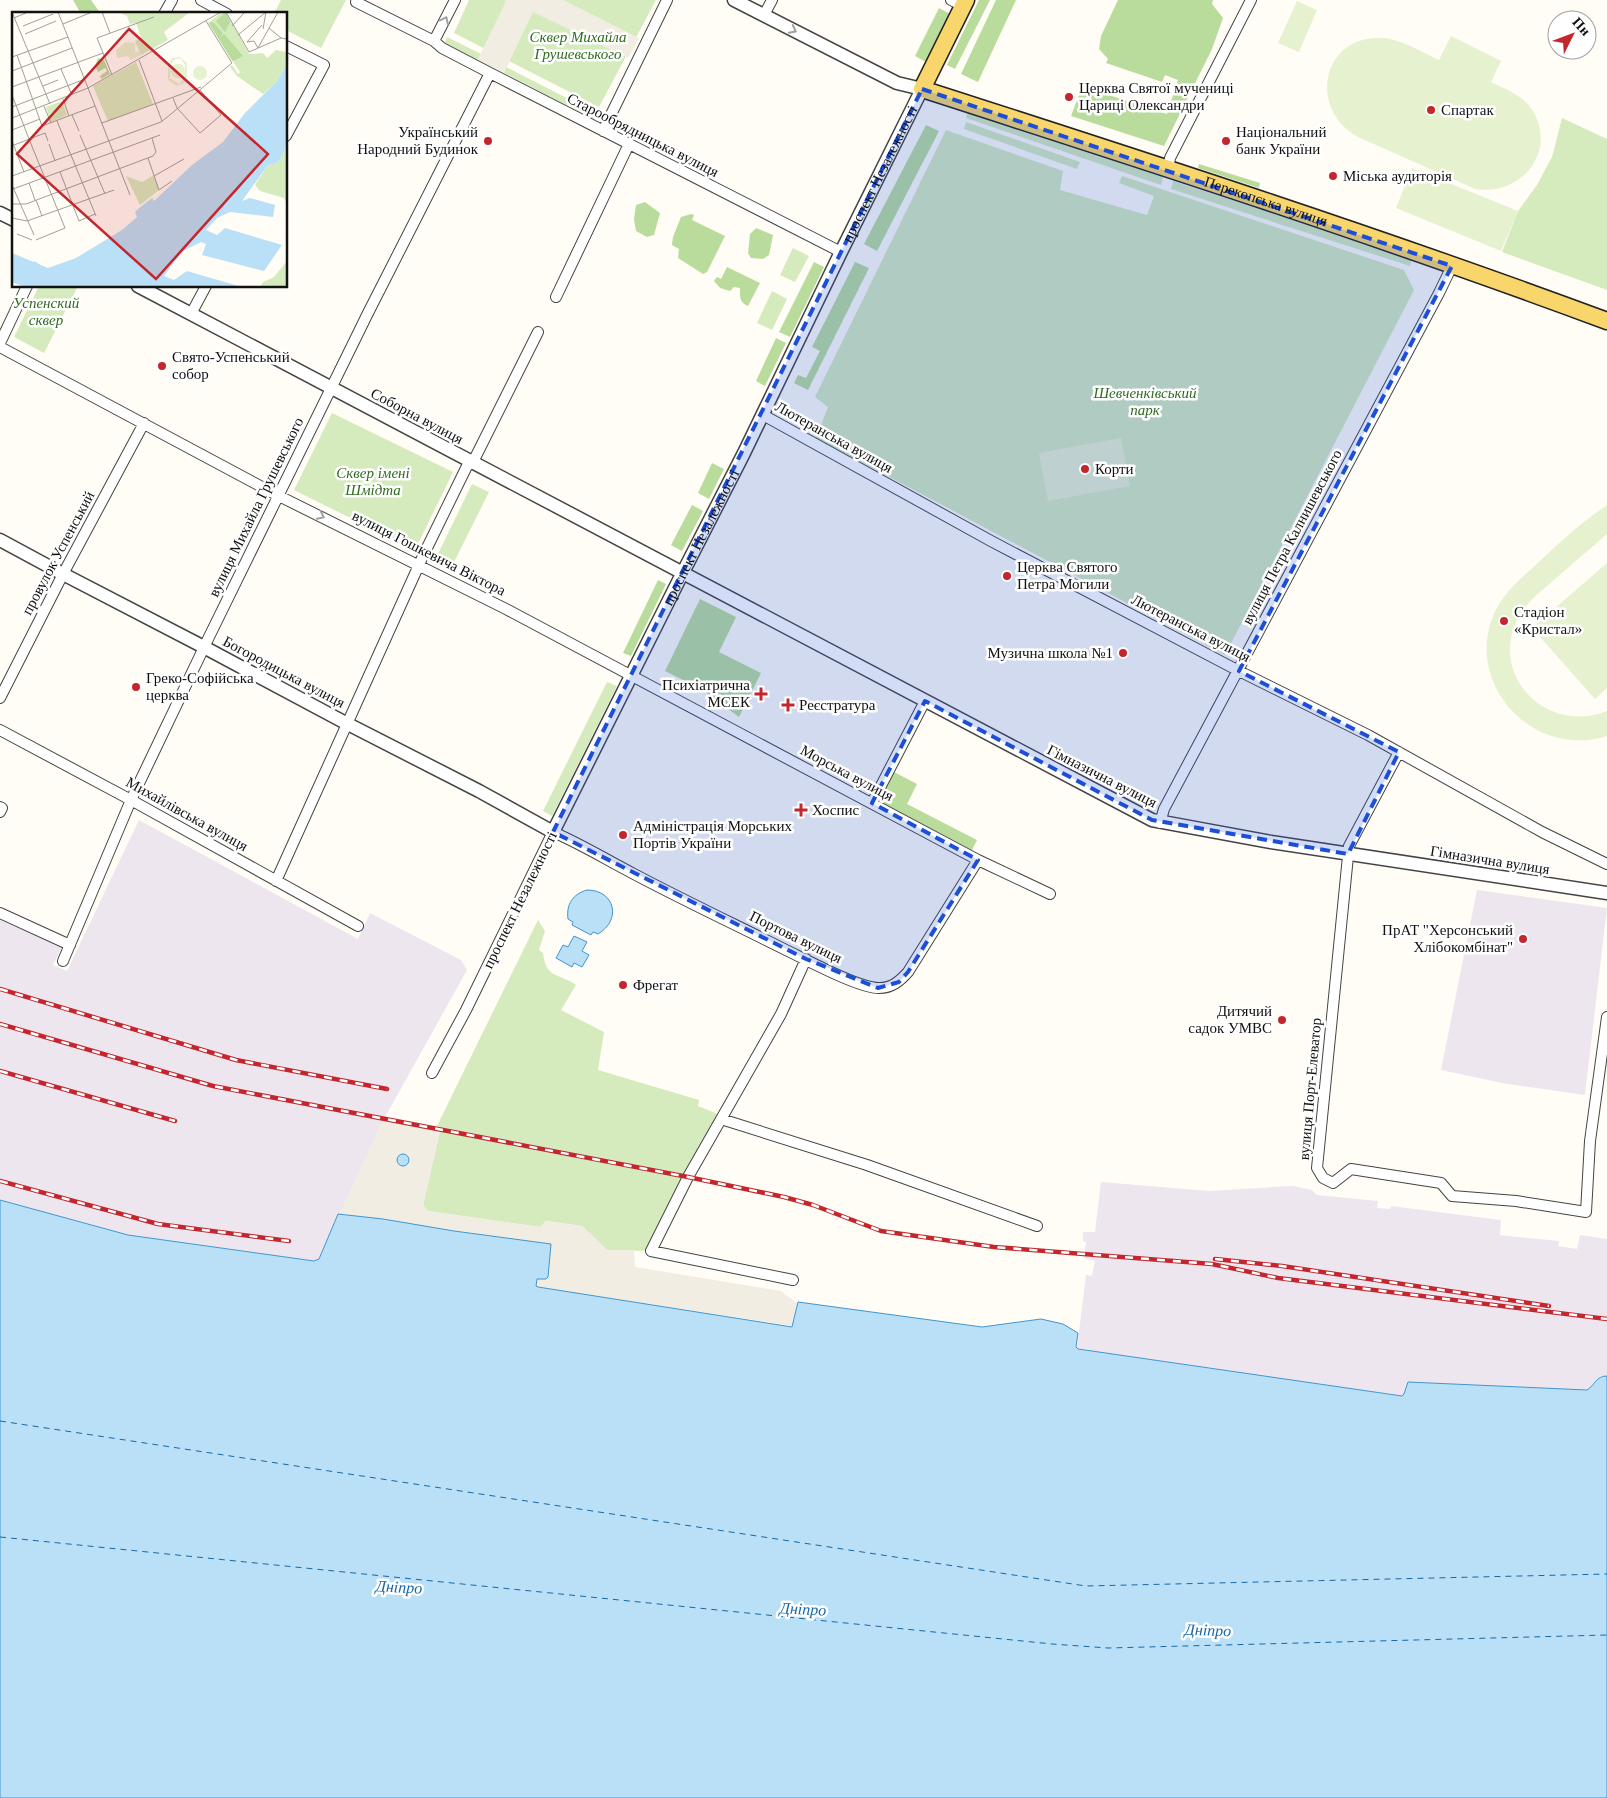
<svg xmlns="http://www.w3.org/2000/svg" width="1607" height="1798" font-family="Georgia,serif">
<rect width="100%" height="100%" fill="#fffdf5"/>
<path fill="#eee6ef" d="M139,820L358,939L370,913L461,960L467,970L384,1119L340,1214L336,1217L319,1259L317,1261L128,1235L0,1200V918L62,947L53,965L67,971Z
M1477,890L1607,908L1585,1095L1502,1083L1441,1070Z
M1101,1182L1209,1191L1293,1186L1312,1190L1317,1195L1378,1201L1377,1208L1390,1209L1391,1206L1501,1220L1500,1235L1559,1241L1558,1246L1577,1249L1580,1235L1607,1239V1376H1602L1595,1381L1591,1387L1587,1390L1408,1382L1404,1394L1402,1396L1078,1349L1077,1348L1086,1275L1092,1276L1095,1261L1084,1258L1086,1242L1083,1241V1232H1095Z"/>
<path fill="#d5ebbd" d="M281,0H346L321,48L286,30V14H274Z
M469,0H656L599,107L454,33Z
M447,37L481,54L477,61L448,46L445,42Z
M506,67L598,114L595,120L504,73Z
M968,111L1163,177L1161,185L966,118Z
M1562,118L1607,139V290L1502,252L1518,211L1537,185L1552,157Z
M966,122L1080,162L1077,169L964,129Z
M946,130L1063,171L1060,190L1147,215L1154,196L1119,183L1122,176L1404,270L1414,290L1225,655L816,438L828,407L815,397Z
M1173,181L1412,258L1410,266L1171,189Z
M793,248L809,256L795,282L780,275Z
M39,286H78L44,353L14,337Z
M772,291L787,299L772,330L757,323Z
M332,413L453,472L415,550L294,490Z
M472,484L489,492L451,568L435,560Z
M607,682L617,686L552,816L543,811Z
M538,920L545,931L539,950L543,953C546,979 557,972 576,985L561,1010L604,1032L598,1070L699,1100L698,1106L723,1116L651,1251L607,1250L582,1226L546,1221L540,1227L428,1211L423,1205L440,1131L435,1130Z"/>
<path fill="#b9dc9c" d="M73,0H91L101,14H81Z
M979,0H990L955,69L947,65Z
M996,0H1016L978,82L961,74Z
M1118,0H1213L1212,4L1223,18L1212,49L1164,146L1071,116L1081,90L1087,88L1167,114L1178,80L1165,75L1162,82L1106,63L1108,59L1099,49L1101,36Z
M939,8L950,14L926,62L915,56Z
M926,125L939,131L877,251L864,244Z
M1199,164L1260,183L1259,188L1198,168Z
M645,202L660,213L654,235L647,237L636,231L634,219L636,205Z
M691,214L694,215L692,220L725,236L707,272L703,274L678,258L679,249L672,245L673,237L681,217Z
M756,228L773,235L769,255L763,259L751,258L748,253L750,234Z
M814,262L824,267L790,337L779,332Z
M855,262L869,268L808,390L794,383L798,375L806,378L820,351L812,347Z
M727,267L760,283L748,306C739,302 740,297 740,288L734,287L730,291L720,288L714,281L717,277L721,279Z
M776,338L786,343L765,386L756,381Z
M712,463L724,469L709,499L698,493Z
M692,505L703,511L682,551L671,545Z
M658,580L666,584L631,656L623,653Z
M700,599L736,617L719,652L761,673L739,717L701,689L665,671Z
M894,772L917,784L907,804L977,840L972,850L883,803L881,797Z"/>
<path fill="#e6f2cf" d="M1297,1L1317,10L1299,52L1278,43Z
M1451,36L1501,61L1491,82C1505,89 1520,94 1530,107C1560,148 1523,197 1475,189L1358,137C1310,111 1320,42 1374,38C1397,36 1419,51 1439,60Z
M1412,168L1518,211L1501,251L1396,208Z
M1121,438L1130,486L1048,501L1039,453Z
M1607,505V534C1590,549 1572,564 1555,579C1542,591 1526,602 1518,618C1488,677 1548,735 1607,711V736C1530,761 1458,677 1498,606C1508,588 1525,575 1540,561C1561,541 1583,521 1607,505Z
M1607,563V688L1595,699L1532,628Z"/>
<path fill="#f1ede2" d="M504,0H563L639,38L628,58L533,12L504,73L477,61L506,1Z
M384,1119L440,1131L423,1205L428,1211L540,1227L546,1221L582,1226L607,1250H634L635,1267L781,1291L797,1303L793,1326L537,1287L536,1286L537,1279H546L454,1231L383,1219L340,1214Z"/>
<path fill="#b9e0f7" stroke="#3f96cf" d="M587,890C615,890 622,920 598,934L593,932L591,935L572,925L573,922L568,919C566,904 573,894 587,890Z
M574,936L587,942L582,951L589,955L582,967L574,963L572,967L556,958L563,945L568,947Z
M397 1160a6 6 0 1 1 12 0a6 6 0 1 1-12 0Z
M0,1200L128,1235L314,1261L319,1259L338,1214L383,1219L454,1231L551,1244L548,1277L546,1279H537L536,1286L538,1287L792,1327L798,1302L982,1327L1041,1319L1063,1324L1078,1333L1076,1347L1078,1349L1402,1396L1404,1394L1408,1382L1587,1390C1595,1385 1596,1376 1607,1376V1798H0Z"/>
<g fill="none" stroke-linecap="round" stroke-linejoin="round">
<path stroke="#1768a6" stroke-width="1" stroke-dasharray="6 5" stroke-linecap="butt" d="M0,1421L1086,1586L1607,1574
M0,1537L1052,1644L1108,1648L1607,1635"/>
<defs>
<path id="minor" d="M201,0L227,14
M357,0L356,2L434,41L442,48L490,73L841,252
M951,0L963,6
M164,14L172,0
M764,15L772,0
M434,41L455,0
M286,46L324,65L286,136
M603,131L667,0
M1168,169L1170,158L1251,0
M556,297L629,144
M191,314L206,286
M0,343L27,286
M0,347L277,495L506,609L978,860L1050,894
M763,415L991,541L1239,671L1368,735L1542,832L1607,864
M472,464L538,332
M0,698L63,574L144,423
M0,730L131,800L358,926
M1399,752L1349,846L1317,1168L1323,1178L1333,1183L1351,1169L1441,1183L1452,1196L1516,1201L1586,1212L1590,1141L1607,1017
M872,803L925,701
M0,807L2,808L0,812
M1160,823L1164,809L1439,293L1452,266
M276,881L423,556L469,462
M0,913L70,945
M63,961L131,800L208,639L368,313L490,73
M432,1073L466,1010L553,832C581,844 607,860 634,874C683,900 734,924 784,949C805,959 858,988 879,988C892,988 900,981 908,972L978,860
M721,1119L867,1165L1037,1226
M793,1280L651,1251L688,1177L781,1014L806,959"/>
<g id="tertiary">
<path d="M0,213L14,220"/>
<path d="M138,286L1152,820L1271,842L1607,893"/>
<path id="s1" d="M0,540L63,574L200,645L342,721L479,791L553,832L677,584L744,453L841,252L922,89L897,83L734,0"/>
</g>
<g id="primary">
<path id="s2" d="M966,0L922,89C1152,163 1381,237 1607,321"/>
</g>
</defs>
<use href="#minor" stroke="#444" stroke-width="12"/>
<use href="#tertiary" stroke="#444" stroke-width="15"/>
<use href="#primary" stroke="#222" stroke-width="19"/>
<use href="#minor" stroke="#fff" stroke-width="10"/>
<use href="#tertiary" stroke="#fff" stroke-width="12"/>
<use href="#primary" stroke="#f9d66b" stroke-width="16"/>
<defs>
<path id="rail" d="M0,989L236,1060L387,1089
M0,1024L213,1086L688,1177L784,1197L813,1205L881,1231L994,1247L1212,1264L1278,1278L1607,1319
M0,1071L175,1121
M0,1181L158,1224L289,1241
M1215,1259L1282,1266L1549,1306"/>
</defs>
<use href="#rail" stroke="#c4262e" stroke-width="4.5"/>
<use href="#rail" stroke="#fff" stroke-width="2.5" stroke-dasharray="8" stroke-linecap="butt"/>
</g>
<defs><path id="oneway-chevron" d="M-2-3.5L2.5 0L-2 3.5" fill="none" stroke-width="1.6" stroke-linecap="round" stroke-linejoin="round" transform="scale(1.25)"/></defs>
<g stroke="#a0a0a0">
<use href="#oneway-chevron" transform="translate(445 20) rotate(-64)"/>
<use href="#oneway-chevron" transform="translate(793 30) rotate(27)"/>
<use href="#oneway-chevron" transform="translate(321 516) rotate(26)"/>
</g>
<path fill="#1d4ed8" fill-opacity="0.2" stroke="#1d4ed8" stroke-width="4" stroke-dasharray="10 6" stroke-linejoin="round" d="M922,89L1452,266L1239,671L1399,752L1348,854L1152,820L925,701L872,803L978,860L908,972L899,982L878,988L806,959L553,832Z"/>
<g fill="#c4262e" stroke="#fff" stroke-width="2">
<circle cx="1069" cy="97" r="5"/>
<circle cx="1431" cy="110" r="5"/>
<circle cx="488" cy="141" r="5"/>
<circle cx="1226" cy="141" r="5"/>
<circle cx="1333" cy="176" r="5"/>
<circle cx="162" cy="366" r="5"/>
<circle cx="1085" cy="469" r="5"/>
<circle cx="1007" cy="576" r="5"/>
<circle cx="1504" cy="621" r="5"/>
<circle cx="1123" cy="653" r="5"/>
<circle cx="136" cy="687" r="5"/>
<path d="M758.5 686.5h5v5h5v5h-5v5h-5v-5h-5v-5h5z"/>
<path d="M785.5 697.5h5v5h5v5h-5v5h-5v-5h-5v-5h5z"/>
<path d="M798.5 802.5h5v5h5v5h-5v5h-5v-5h-5v-5h5z"/>
<circle cx="623" cy="835" r="5"/>
<circle cx="1523" cy="939" r="5"/>
<circle cx="623" cy="985" r="5"/>
<circle cx="1282" cy="1020" r="5"/>
</g>
<g text-anchor="middle" dominant-baseline="central" stroke-width="5" stroke-linejoin="round" paint-order="stroke">
<g font-size="15" font-style="italic" fill="#2f6b1f" stroke="#fff">
<text x="578" y="37">Сквер Михайла<tspan x="578" dy="17">Грушевського</tspan></text>
<text x="46" y="303">Успенский<tspan x="46" dy="17">сквер</tspan></text>
<text x="1145" y="393">Шевченківський<tspan x="1145" dy="17">парк</tspan></text>
<text x="373" y="473">Сквер імені<tspan x="373" dy="17">Шмідта</tspan></text>
</g>
<g font-size="15" fill="#111" stroke="#fff" text-anchor="start">
<text x="1079" y="88">Церква Святої мучениці<tspan x="1079" dy="17">Цариці Олександри</tspan></text>
<text x="1441" y="110">Спартак</text>
<text x="478" y="132" text-anchor="end">Український<tspan x="478" dy="17">Народний Будинок</tspan></text>
<text x="1236" y="132">Національний<tspan x="1236" dy="17">банк України</tspan></text>
<text x="1343" y="176">Міська аудиторія</text>
<text x="172" y="357">Свято-Успенський<tspan x="172" dy="17">собор</tspan></text>
<text x="1095" y="469">Корти</text>
<text x="1017" y="567">Церква Святого<tspan x="1017" dy="17">Петра Могили</tspan></text>
<text x="1514" y="612">Стадіон<tspan x="1514" dy="17">«Кристал»</tspan></text>
<text x="1113" y="653" text-anchor="end">Музична школа №1</text>
<text x="146" y="678">Греко-Софійська<tspan x="146" dy="17">церква</tspan></text>
<text x="750" y="685" text-anchor="end">Психіатрична<tspan x="750" dy="17">МСЕК</tspan></text>
<text x="799" y="705">Реєстратура</text>
<text x="812" y="810">Хоспис</text>
<text x="633" y="826">Адміністрація Морських<tspan x="633" dy="17">Портів України</tspan></text>
<text x="1513" y="930" text-anchor="end">ПрАТ "Херсонський<tspan x="1513" dy="17">Хлібокомбінат"</tspan></text>
<text x="633" y="985">Фрегат</text>
<text x="1272" y="1011" text-anchor="end">Дитячий<tspan x="1272" dy="17">садок УМВС</tspan></text>
</g>
<g font-size="15" fill="#111" stroke="#fff">
<text transform="translate(643 135) rotate(27)">Старообрядницька вулиця</text>
<text stroke="none"><textPath href="#s1" startOffset="1360">проспект Незалежності</textPath></text>
<text stroke="none"><textPath href="#s2" startOffset="461">Перекопська вулиця</textPath></text>
<text transform="translate(417 416) rotate(28)">Соборна вулиця</text>
<text transform="translate(834 437) rotate(29)">Лютеранська вулиця</text>
<text transform="translate(256 507) rotate(-64)">вулиця Михайла Грушевського</text>
<text stroke="none"><textPath href="#s1" startOffset="955">проспект Незалежності</textPath></text>
<text transform="translate(1292 537) rotate(-62)">вулиця Петра Калнишевського</text>
<text transform="translate(58 553) rotate(-62)">провулок Успенський</text>
<text transform="translate(429 553) rotate(27)">вулиця Гошкевича Віктора</text>
<text transform="translate(1191 628) rotate(27)">Лютеранська вулиця</text>
<text transform="translate(284 672) rotate(28)">Богородицька вулиця</text>
<text transform="translate(847 773) rotate(28)">Морська вулиця</text>
<text transform="translate(1102 776) rotate(27)">Гімназична вулиця</text>
<text transform="translate(187 814) rotate(29)">Михайлівська вулиця</text>
<text transform="translate(1490 860) rotate(9)">Гімназична вулиця</text>
<text transform="translate(520 900) rotate(-64)">проспект Незалежності</text>
<text transform="translate(796 937) rotate(26)">Портова вулиця</text>
<text transform="translate(1310 1089) rotate(-85)">вулиця Порт-Елеватор</text>
</g>
<g font-size="16" font-style="italic" fill="#1768a6" stroke="#fff">
<text transform="translate(399 1587) rotate(3)">Дніпро</text>
<text transform="translate(803 1609) rotate(3)">Дніпро</text>
<text transform="translate(1208 1630) rotate(2)">Дніпро</text>
</g>
</g>
<g transform="translate(12 12)">
<rect width="275" height="275" fill="#fffdf5"/>
<path d="M106,0H178L152,20L156,28L129,43L123,29L129,26L124,11L118,12L115,4ZM210,0H214L237,42L251,41L255,46L264,38L274,40L275,52L265,69L251,82L225,64L218,55L220,53L226,62L228,60L196,11ZM124,50L141,92L96,109L81,74ZM50,89L55,103L39,110L34,95ZM275,130V192L272,186L248,179L243,173L256,153L265,151L271,143ZM142,163L147,178L128,193L114,164L130,170ZM275,249V275H248L251,270L262,265Z" fill="#d5ebbd"/>
<path d="M214,0L218,10L213,20L204,9ZM201,10L211,21L208,26L212,22L231,44L221,49L219,47L197,11ZM86,46L92,48L98,62L89,67L88,64L95,59L93,56L86,60L83,54Z" fill="#b9dc9c"/>
<path d="M114,30L123,31V40L127,39L129,43L119,48L116,44L105,46L104,38ZM168,45L175,51V65L172,71L165,74L156,68V53L160,46ZM163,47H169L173,53L172,66L167,72L158,66L159,52ZM159 59a7 7 0 1 1 14 0a7 7 0 1 1-14 0ZM181 61a7 7 0 1 1 14 0a7 7 0 1 1-14 0Z" fill="#e6f2cf" fill-rule="evenodd"/>
<path d="M275,52V130L271,143L265,151L256,153L230,189L238,186L263,193L261,205L218,200L205,206L194,218L205,223L213,216L270,233L252,259L190,243L194,232L189,230L171,239L152,264L162,268L175,259L230,275H12L0,270V241L36,256L64,246L110,218L125,205L123,200L126,197L140,186L142,189L180,153L211,130L233,101L265,69Z" fill="#b9e0f7"/>
<path fill="none" stroke="#b9e0f7" stroke-width="2.5" d="M2,244L3,249L23,275M7,245L9,255L31,275M1,247L17,275M13,248L33,275M22,250L54,274L120,253L210,171L275,94M24,253L42,275M11,261L19,275M14,261L26,275M39,262L58,275M89,262L204,168L275,85M73,275L86,264"/>
<path fill="none" stroke="#a09f9a" stroke-width="1" d="M0,0L38,92M46,0L76,76L209,0M90,0L98,21M214,0L237,40L269,26L275,27M2,6L16,0M51,12L80,0M11,14L41,2M220,14L233,0M257,16L269,26M251,17L254,0M13,22L44,9M226,23L254,0M235,30L250,13M235,30L242,29L246,36M246,36L266,0M5,43L30,114L83,94M0,45L56,25M127,48L150,109M49,57L60,83M0,59L60,36M100,63L85,26L142,5M31,74L46,68M0,75L91,41M0,83L17,127M161,86L165,96L188,121L209,103L188,78M51,87L57,104M32,94L39,111M0,95L73,67M60,103L67,119M0,106L76,76L118,183M45,109L84,204M90,111L189,75M0,118L28,107M68,123L74,137M17,127L53,216L24,228M0,129L12,160M37,132L43,149M2,133L33,121L36,129M74,137L93,182M136,146L147,178L160,169M48,160L67,209L83,202M0,164L149,110L159,102L220,51L194,9M142,164L172,147M17,171L23,188M0,173L22,223M1,177L148,123M24,188L30,204M0,192H14L141,144L144,140L140,126M0,206L15,209L102,178M5,222L20,228"/>
<path fill="#c4262e" fill-opacity="0.15" stroke="#c4262e" stroke-width="2.5" d="M117,17L256,142L144,267L5,142Z"/>
<rect width="275" height="275" fill="none" stroke="#111" stroke-width="2.5"/>
</g>
<g transform="translate(1572 35) rotate(48)"><circle r="24" fill="#ffffff" stroke="#a0a0a0"/>
<path d="M0-4L9 19L0 12L-9 19Z" fill="#c4262e"/>
<text y="-8" font-size="14" font-weight="bold" text-anchor="middle" fill="#111111">Пн</text>
</g>
</svg>
